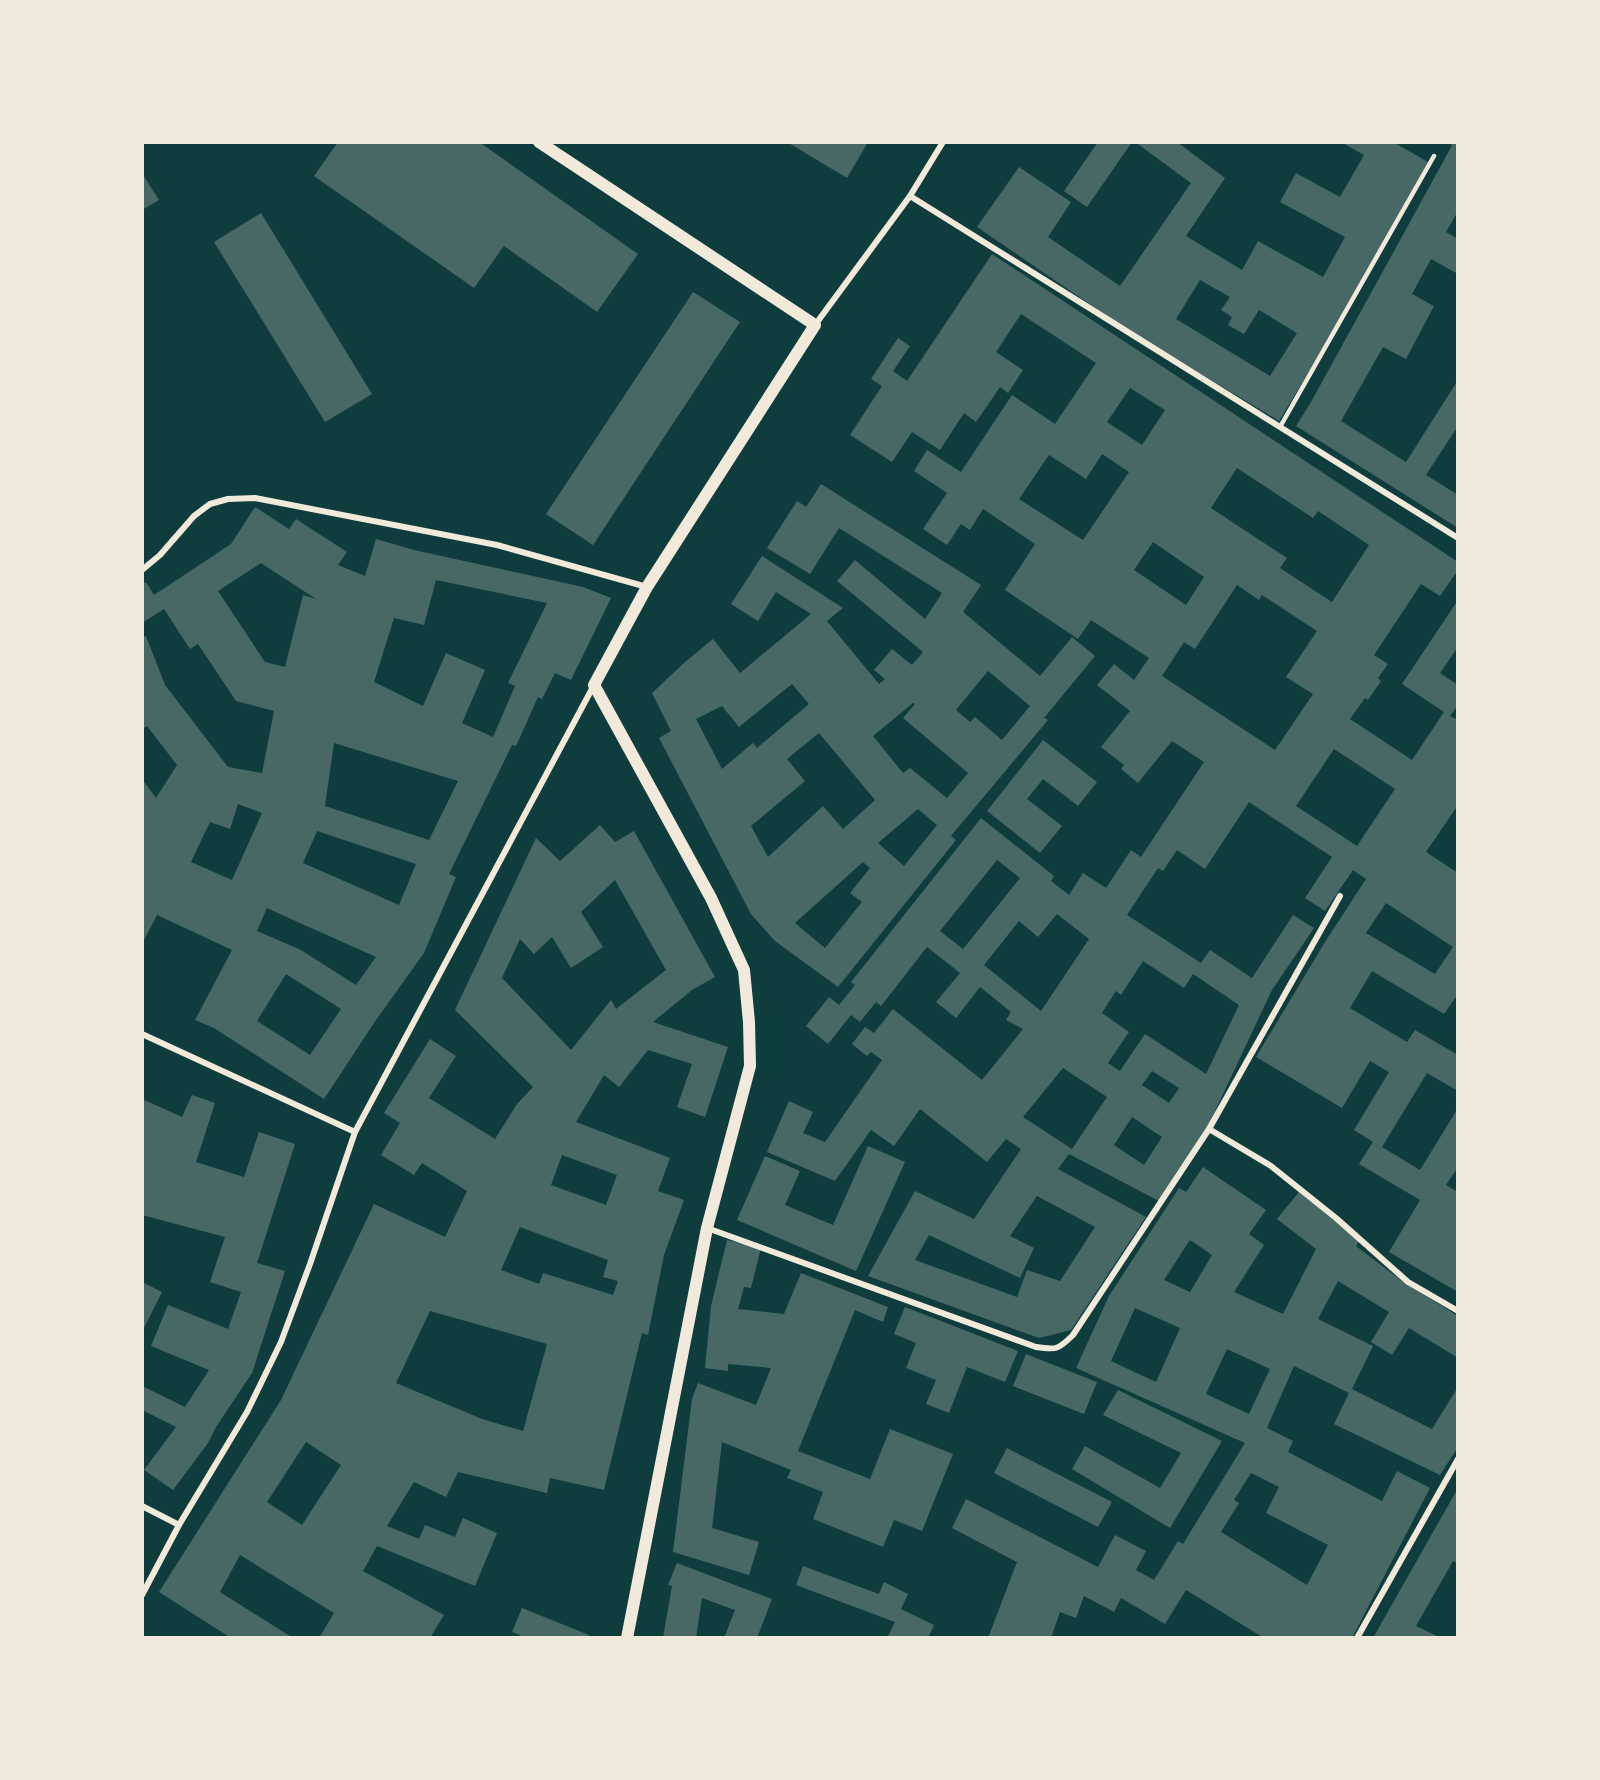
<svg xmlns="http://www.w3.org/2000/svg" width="1600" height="1780" font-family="Roboto,sans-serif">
<rect width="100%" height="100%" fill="#0f3d3e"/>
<path fill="#486865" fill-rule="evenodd" d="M338,142H479L638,254L597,312L504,246L474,288L314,176Z
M787,142H868L847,178Z
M1098,142H1132L1087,207L1064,191Z
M1135,142H1177L1225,178L1186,236L1242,270L1258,241L1323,277L1345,237L1280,202L1296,173L1340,197L1364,155L1341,142H1393L1428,162L1336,327L1279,421L1123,327L977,227L1019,167L1071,202L1048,237L1120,286L1191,183ZM1200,280L1230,297L1221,310L1232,317L1228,325L1244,334L1259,310L1297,333L1270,376L1176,319Z
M1445,142H1458V211L1446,232L1458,239V274L1431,259L1412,294L1434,306L1406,359L1383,347L1341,421L1406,462L1458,380V426L1426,475L1458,495V528L1296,426L1311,402L1449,151L1452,145Z
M142,173L159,200L142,210Z
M261,213L372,394L325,422L214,242Z
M992,254L1458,562V570L1440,596L1421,584L1374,655L1388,664L1378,678L1381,681L1368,700L1365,698L1350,719L1412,760L1444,712L1402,684L1458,600V647L1440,673L1458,685V705L1450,716L1458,720V805L1426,852L1458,873V994L1444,1014L1372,971L1350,1008L1407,1042L1415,1030L1458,1055V1091L1427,1073L1382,1147L1420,1170L1458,1108V1167L1446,1185L1458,1192V1292L1389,1252L1420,1200L1359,1164L1373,1142L1354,1130L1389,1072L1370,1061L1342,1108L1256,1057L1325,942L1366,879L1353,870L1325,911L1305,898L1332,857L1249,802L1205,869L1177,850L1163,871L1158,868L1127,915L1201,963L1210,950L1252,978L1293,915L1314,928L1272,990L1207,1128L1159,1201L1069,1154L1058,1169L1146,1217L1071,1330L1039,1338L868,1276L915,1191L974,1219L1021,1149L1006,1139L987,1162L920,1109L894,1146L871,1130L835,1181L767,1152L789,1101L813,1112L803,1133L825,1142L882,1060L871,1052L867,1056L852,1044L865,1027L874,1033L893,1009L982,1080L1023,1029L1006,1020L1011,1012L980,987L956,1018L936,1002L960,973L927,947L881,1006L876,1002L860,1022L851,1015L828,1044L806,1026L829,997L839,1005L855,985L851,982L981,818L1054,876L1051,881L1069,895L1083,873L1106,888L1131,850L1141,857L1204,762L1172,741L1138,783L1121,769L1124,765L1101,747L1130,711L1097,685L1114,664L1134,680L1149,658L1091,620L1078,639L1005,590L1035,544L983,509L970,530L961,524L947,545L923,529L947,493L914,471L927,450L961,472L1012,395L1055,424L1096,363L1021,314L996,352L1023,370L1008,393L1000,387L976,422L964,413L940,450L912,432L892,462L850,435L882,386L871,379L898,338L910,346L893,371L907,381ZM1130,388L1165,410L1142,445L1107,422ZM1102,454L1129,472L1083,540L1019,499L1049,455L1086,479ZM1237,468L1313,518L1318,511L1369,545L1332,602L1280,568L1287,558L1211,508ZM1153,542L1204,577L1186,605L1134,570ZM1237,585L1259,600L1262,595L1317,631L1286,677L1313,694L1275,750L1162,676L1184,642L1195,649ZM1334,749L1395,789L1357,846L1296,806ZM997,860L1020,878L963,949L940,931ZM1386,903L1453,947L1435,974L1366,933ZM1057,914L1089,939L1041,1011L984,965L1019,921L1038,937ZM1143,961L1184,988L1193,974L1239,1005L1206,1074L1145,1034L1120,1071L1108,1063L1129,1032L1102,1013L1116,991L1121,995ZM1063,1068L1107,1097L1072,1149L1023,1117ZM1152,1071L1179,1088L1169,1103L1142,1085ZM1132,1117L1162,1137L1144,1165L1114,1145ZM1037,1196L1095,1227L1060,1281L1027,1270L1017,1297L915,1260L929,1235L1020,1278L1034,1248L1010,1236Z
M693,292L740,322L593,545L546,514Z
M821,484L981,585L963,612L1040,676L1072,637L1095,656L1044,718L1048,720L951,836L956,840L838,987L775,941L751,914L659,738L671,731L652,693L685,662L713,639L740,673L811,614L776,592L758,621L731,604L762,556L843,608L827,621L879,684L885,679L874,670L892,649L912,665L923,652L837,581L855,560L925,619L942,593L839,528L810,574L767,548L797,501L806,507ZM988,671L1030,706L1002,740L975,717L970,722L956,710ZM792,684L809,704L757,748L753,743L722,769L696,719L722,706L739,727ZM913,703L915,704L903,718L968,773L947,798L910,768L903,773L873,736ZM819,733L875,800L843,829L823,806L768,857L751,826L805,781L787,759ZM918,809L937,825L904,866L878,843ZM863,862L870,868L850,893L862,902L825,948L795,923Z
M255,507L289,529L296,519L347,552L338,565L365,576L376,539L414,550L583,587L611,598L571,680L555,673L542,699L538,697L516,746L512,745L449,874L456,877L424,953L376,1020L324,1099L214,1028L195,1020L232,950L157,915L142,944V779L156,798L177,765L147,726L142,729V638L146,636L165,685L228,767L262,773L274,711L236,701L198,644L190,649L164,609L142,623V585L146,582L154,595L231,544ZM261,563L316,599L303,595L285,667L265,662L218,591ZM436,580L547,603L508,683L515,686L493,737L462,723L485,670L446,653L423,706L374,682L394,618L424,625ZM334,743L458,781L429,840L325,806ZM238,804L262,813L232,880L191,862L210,822L230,829ZM317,831L416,864L399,905L303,863ZM267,908L280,914L376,957L356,985L301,950L257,931ZM286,974L341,1009L310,1055L257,1021Z
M1043,740L1097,782L1078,806L1043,779L1027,799L1062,826L1040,853L987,811Z
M600,825L615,842L634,831L715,977L692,990L653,1022L728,1047L705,1117L677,1107L692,1064L648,1050L619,1087L604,1075L576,1122L670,1158L658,1191L684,1200L664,1255L648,1335L642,1333L604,1490L550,1478L547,1493L458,1472L446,1497L414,1482L387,1526L419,1539L425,1525L455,1537L463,1518L497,1533L475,1586L377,1546L363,1571L444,1615L430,1638H319L334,1613L240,1555L220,1592L293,1638H231L159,1592L281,1400L374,1204L445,1237L467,1191L422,1163L414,1175L381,1155L400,1123L384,1113L430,1039L456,1056L429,1098L495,1139L517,1104L533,1087L455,1010L536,838L560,861ZM615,880L666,970L616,1009L611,1000L571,1050L502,978L520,939L534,954L552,937L571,968L603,947L581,912ZM562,1155L617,1175L606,1205L551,1185ZM520,1227L608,1260L603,1277L618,1281L613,1295L543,1273L539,1284L501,1270ZM430,1311L547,1344L523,1431L482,1419L396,1383ZM306,1442L341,1465L302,1525L267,1502Z
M192,1095L215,1103L196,1162L244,1177L259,1132L295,1144L257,1263L285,1271L252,1373L216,1427L208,1443L173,1490L144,1470L176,1427L142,1410V1386L185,1407L209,1370L151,1346L168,1305L228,1329L241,1292L210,1282L225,1237L142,1215V1099L182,1117Z
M868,1146L905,1162L856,1271L737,1220L765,1156L800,1171L785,1205L833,1225Z
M1203,1167L1266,1210L1249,1234L1264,1245L1234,1292L1283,1314L1316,1249L1277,1219L1299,1192L1360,1240L1356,1246L1406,1284L1458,1316V1358L1409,1328L1392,1355L1371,1342L1389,1312L1338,1281L1318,1319L1373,1346L1352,1389L1432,1429L1458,1387V1447L1440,1475L1334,1424L1349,1393L1294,1366L1267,1428L1293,1441L1288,1452L1382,1501L1397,1471L1430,1488L1352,1638H1264L1186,1590L1165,1624L1121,1598L1114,1612L1084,1596L1076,1618L1060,1612L1051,1638H988L1017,1562L952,1528L966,1499L1098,1567L1115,1535L1146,1551L1136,1570L1154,1580L1178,1541L1183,1544L1245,1443L1076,1368L1109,1296L1179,1188L1186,1192ZM1190,1240L1212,1255L1190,1292L1164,1280ZM1135,1308L1180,1328L1156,1382L1111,1361ZM1227,1349L1270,1369L1249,1414L1206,1394ZM1251,1473L1279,1487L1266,1513L1328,1545L1307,1585L1221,1532L1239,1503L1234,1500Z
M727,1240L761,1248L751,1288L744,1287L738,1309L784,1314L801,1273L888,1307L883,1322L855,1310L798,1451L870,1479L890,1429L953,1454L922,1531L894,1520L883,1547L813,1519L823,1492L787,1478L791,1470L722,1442L712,1528L759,1542L749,1575L673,1552L692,1399L698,1383L756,1405L771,1368L728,1364V1371L705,1368L711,1306Z
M142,1282L162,1292L142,1332Z
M905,1307L1018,1351L1005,1382L967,1367L949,1413L926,1404L936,1380L906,1368L916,1343L894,1334Z
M1026,1354L1097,1382L1084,1414L1013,1386Z
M1118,1390L1222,1441L1170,1528L1072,1469L1085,1446L1160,1488L1181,1453L1103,1415Z
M1007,1448L1112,1502L1098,1527L994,1473Z
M1458,1488V1564L1453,1561L1416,1626L1441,1638H1373Z
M677,1563L772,1599L757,1638H724L735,1610L702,1598L696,1638H663L672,1586L668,1585Z
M803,1566L879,1594L884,1582L908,1594L901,1609L934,1625L928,1638H887L895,1622L796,1585Z
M522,1608L589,1635L587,1638H519L520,1635L512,1632Z"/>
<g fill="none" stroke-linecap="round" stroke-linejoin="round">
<path stroke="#f1e9da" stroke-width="4.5" d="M1280,427L1434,156"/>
<path stroke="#f1e9da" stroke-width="6" d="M910,196L1458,538
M815,325L910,196L943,142
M142,570L160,555L194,516L210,504L228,499L255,498L497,545L647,587
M142,1034L355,1132
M1209,1129L1340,896
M707,1228L1036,1347C1056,1350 1058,1350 1073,1335L1209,1129L1271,1166L1336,1218L1408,1282L1458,1311
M142,1506L179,1525
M142,1595L179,1525L247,1412L281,1342L310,1264L355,1132L594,685
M1357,1638L1458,1459"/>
<path stroke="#f1e9da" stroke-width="12" d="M539,142L815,325L647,587L594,685L711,898L744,970L749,1022L750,1066L707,1228L627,1638"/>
</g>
<rect width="1600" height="1780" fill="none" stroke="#f1e9da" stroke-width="288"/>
</svg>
